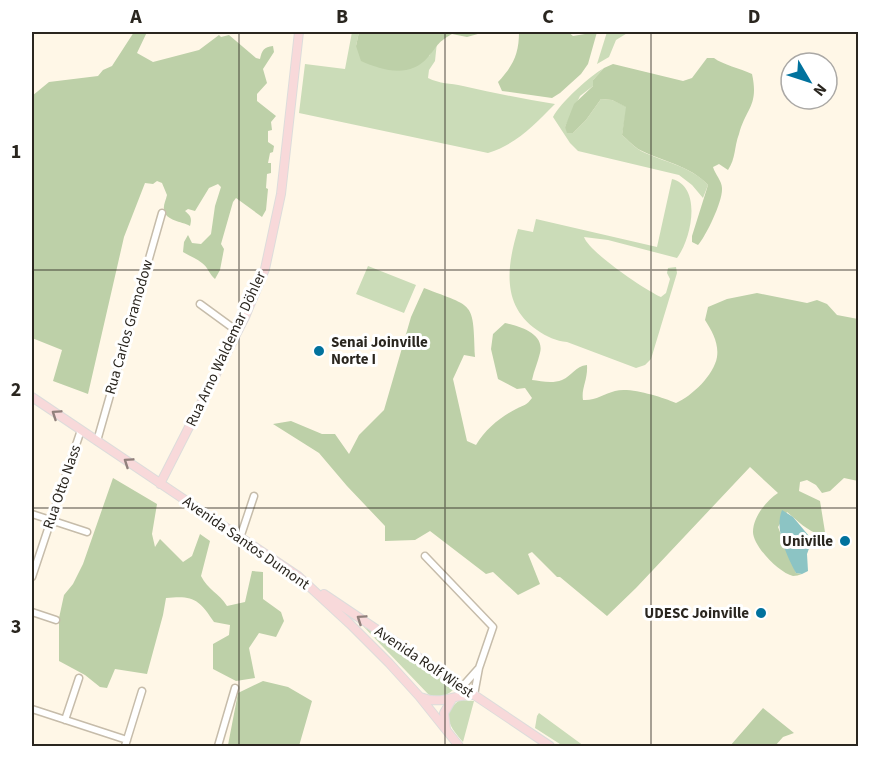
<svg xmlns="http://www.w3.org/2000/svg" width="890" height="778" font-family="'Source Sans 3',sans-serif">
<rect width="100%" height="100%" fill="#fff7e7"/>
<path fill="#cbdcb8" d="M352,32H359L356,46L429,56L437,42L435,61L429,70L428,78C440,84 450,83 463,86C494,93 524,99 555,104C534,125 517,144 488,153L299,113L305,64L345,69Z
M607,32H629L616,40L609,57L597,64Z
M604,68L593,80V86L580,96L565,127L573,133L586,120L601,99L612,100L627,107L622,135C628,140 634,147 641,151C663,162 691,166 708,185L703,198L692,185L679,175L578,151L570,143L553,117C560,103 590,76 604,68Z
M672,179C703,187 691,240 677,258L608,240L584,237C589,252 645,290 661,297L666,293L670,279L667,273L668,268L676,267L677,273L651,359L645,365L636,368L567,342C556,341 547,337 537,330C501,305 507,266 518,229L533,232L536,219L657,247Z
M368,266L416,285L404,313L356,294Z
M363,626L457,686C449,694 441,701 429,695Z
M460,700L474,701L463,742C451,728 439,714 460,700Z
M539,713L584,746H563L535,728L537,716Z"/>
<path fill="#bdd0a8" d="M134,32H147L137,53L153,62L199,50L219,35L221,37L229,35L256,58L260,59C262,50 264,47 273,46L274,52L263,69L267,83L257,94V101L276,116L271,122L272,130L268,131V142L274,146L273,152L270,153L268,163H271V173L267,174L266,188L268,189L266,210L262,217L236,198L233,202L221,244L224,249L220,270L215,279C209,274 208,267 202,263C196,258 189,256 183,252L184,242L188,235L192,243L201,244L211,234L215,206L221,187L218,184L209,188L195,211L188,209L185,211C191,216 192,218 190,226C181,221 166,221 164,210C163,205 166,200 167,195L162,183L157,181L153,184L145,183L124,237L88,394L53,381L62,350L32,338V96L49,82L98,76L103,70L112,66Z
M359,32H485L467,37L452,34C435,44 439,45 428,57C411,78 383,71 361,61L356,46Z
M519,32H568L573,36L597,32L588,64L581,74L560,93L552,98L502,91L498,82C513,66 519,54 519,32Z
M707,58H714C723,65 740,68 752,74C759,106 746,108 739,134C734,147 736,158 728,170L719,164L713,167C715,174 722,181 722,188C723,201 706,236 698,245L692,242V236L708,185C691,166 662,161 640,150C634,147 628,140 622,135L626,107L612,100L601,99L586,120L573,133H567L565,127L574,104L593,86V80L604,68L613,64L683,81L692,78Z
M424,288C475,308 473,300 475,357L464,355L453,379L467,441L476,445C486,429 499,418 516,409C525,404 525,407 532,398L525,388L517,389L498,379L491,349L493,334L505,323C519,326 545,333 540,353C538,362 534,370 532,380C541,381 552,384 562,380C572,376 575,366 587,365C588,380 581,388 583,400C595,401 604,394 615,391C631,387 661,397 676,403C692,396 714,375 717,357C719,343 712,331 705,320L708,307L727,299L757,293L807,303L817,300L827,304L837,315L858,319V481L844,478L830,491L822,493L816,485L807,480L800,482L799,491L820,501L825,532L821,535C807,531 798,521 787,512L778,527L796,573L802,574C799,575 796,576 793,576C779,573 753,546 753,532C753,517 766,501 778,493L750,467L636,588L607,616L560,577H557L532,552L528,554L540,584L518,595L493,572L486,574L430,531L415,540L385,541V526L347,486L319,453L273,424L291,421L322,434H335L349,454L359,435L384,410L411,317Z
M113,478L157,504L152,534L155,547L160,539L183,562L192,556L200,534L210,541L201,576C208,590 219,593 227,606L245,602L252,571L263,572V599L281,612L284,621L276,637L259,633L249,648L255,678L236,681L213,669V644L229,635L230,625L214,622C199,599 193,595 166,598L163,615L147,674L115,669L107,688L100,687L85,675L59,661V618L64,595L73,584L83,564Z
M263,681L288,687L312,701L299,746L228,745L238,693Z
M763,708L794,733L783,737L775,746H730Z"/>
<path fill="#8cc4c4" d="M782,510L793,517L809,536L811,543L807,554L808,571L802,574L796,573C787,556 774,529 782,510Z"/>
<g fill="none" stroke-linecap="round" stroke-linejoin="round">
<defs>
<path id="minor" d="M200,304L237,331
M97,441L162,213
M32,514L87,532
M240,538L254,496
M425,556L493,627L479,668L474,695
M32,577L81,430
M32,612L56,620
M462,687L478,669
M32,709L127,740
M65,720L79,678
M125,746L142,691
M218,746L235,688"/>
<path id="major" d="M32,397L298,576L350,624L389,663L419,696L459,746
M160,484L245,317L265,269L281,194L299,32
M324,594L550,746
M420,697C443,706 452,694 473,695
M446,729L444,713L452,699"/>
</defs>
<use href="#minor" stroke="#c6bcaa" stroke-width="9"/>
<use href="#major" stroke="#dddcdb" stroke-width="10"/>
<use href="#minor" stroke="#fff" stroke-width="6"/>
<use href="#major" stroke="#f8d9da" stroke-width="8"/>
</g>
<defs><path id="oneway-chevron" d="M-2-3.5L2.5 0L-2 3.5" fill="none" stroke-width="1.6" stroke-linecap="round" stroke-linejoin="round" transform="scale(1.5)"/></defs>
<g stroke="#91807c">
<use href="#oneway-chevron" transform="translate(56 414) rotate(-146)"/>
<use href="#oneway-chevron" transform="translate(128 462) rotate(-146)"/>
<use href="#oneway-chevron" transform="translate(361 619) rotate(-146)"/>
</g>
<path fill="none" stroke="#2a261f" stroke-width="1.5" stroke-opacity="0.55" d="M239,32V746M445,32V746M651,32V746M32,270H858M32,508H858"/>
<g fill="#01729d" stroke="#fff" stroke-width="2">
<circle cx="319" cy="351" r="6"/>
<circle cx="845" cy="541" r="6"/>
<circle cx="761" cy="613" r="6"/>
</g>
<g text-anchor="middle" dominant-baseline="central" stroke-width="6" stroke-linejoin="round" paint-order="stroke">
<g font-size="15" fill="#2a261f" stroke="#fff">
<text transform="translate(129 327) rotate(-74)">Rua Carlos Gramodow</text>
<text transform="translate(226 349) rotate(-65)">Rua Arno Waldemar Döhler</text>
<text transform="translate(62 487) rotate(-71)">Rua Otto Nass</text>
<text transform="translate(246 543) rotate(35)">Avenida Santos Dumont</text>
<text transform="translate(424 662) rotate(34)">Avenida Rolf Wiest</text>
</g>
<g font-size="15" font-weight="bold" fill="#2a261f" stroke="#fff" text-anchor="end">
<text x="331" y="342" text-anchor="start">Senai Joinville<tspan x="331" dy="17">Norte I</tspan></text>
<text x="833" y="541">Univille</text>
<text x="749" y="613">UDESC Joinville</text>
</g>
</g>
<rect width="890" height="778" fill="none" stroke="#ffffff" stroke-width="66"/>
<g transform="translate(809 81) rotate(129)"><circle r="28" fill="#ffffff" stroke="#aaa8a5" stroke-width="1.5"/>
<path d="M0-4.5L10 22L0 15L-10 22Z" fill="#01729d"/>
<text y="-9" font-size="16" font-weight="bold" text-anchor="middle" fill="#2a261f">N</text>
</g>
<rect x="33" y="33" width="824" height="712" fill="none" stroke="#2a261f" stroke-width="2"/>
<g font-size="20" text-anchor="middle" font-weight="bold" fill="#2a261f">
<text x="136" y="23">A</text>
<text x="342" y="23">B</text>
<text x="548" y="23">C</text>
<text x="754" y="23">D</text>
<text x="16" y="158">1</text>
<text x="16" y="396">2</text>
<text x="16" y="633">3</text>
</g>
</svg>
